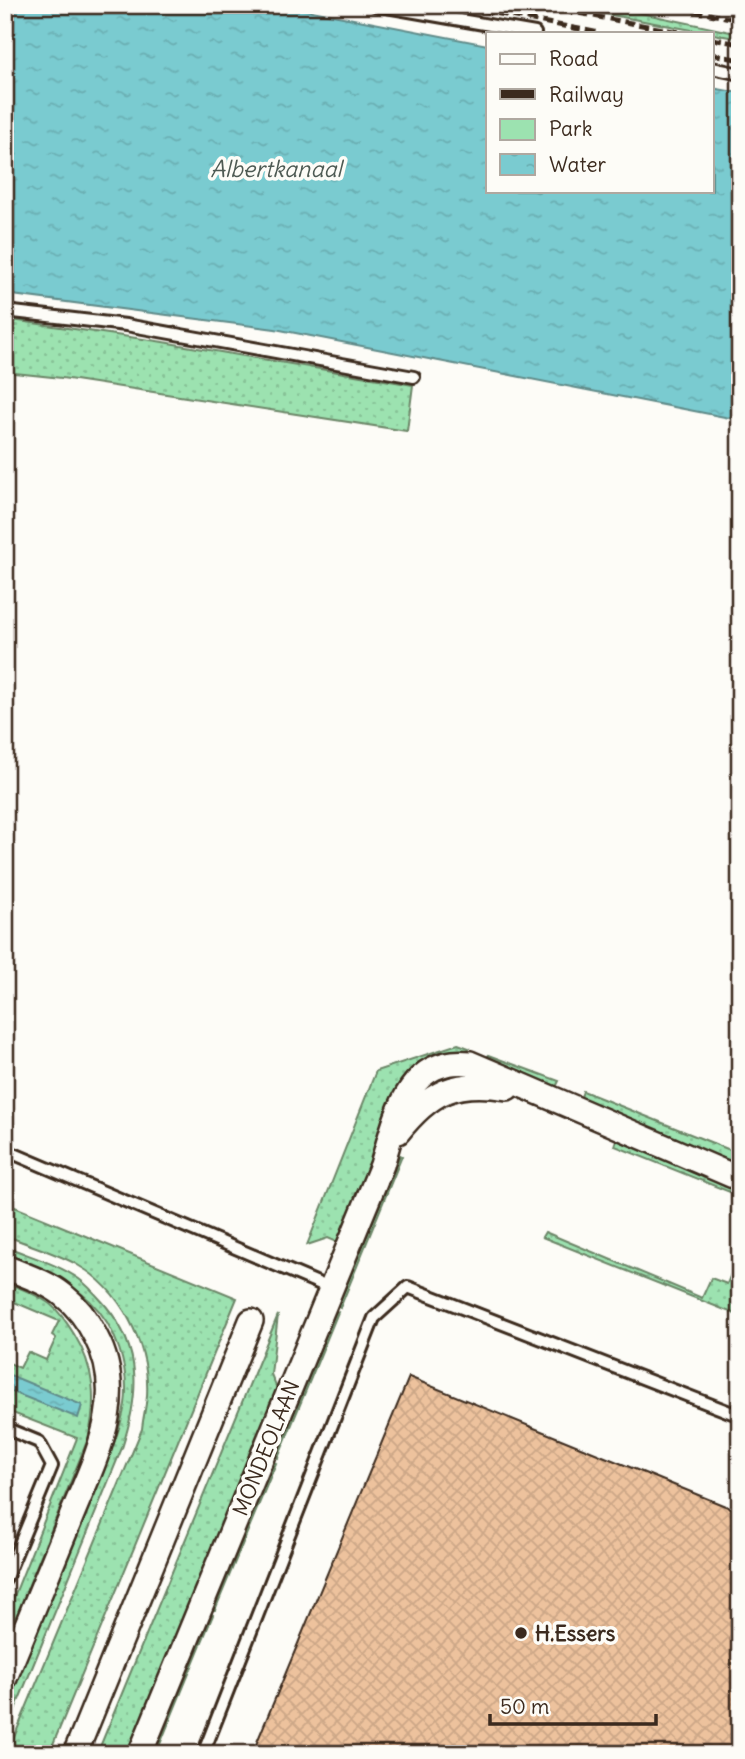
<svg xmlns="http://www.w3.org/2000/svg" width="745" height="1759" font-family="Delius,sans-serif">
<defs>
<pattern id="green-dots" width="8" height="8" patternUnits="userSpaceOnUse" patternTransform="scale(1.75)"><rect width="8" height="8" fill="#9ce2b0"/><path d="M2 2h.1M6 6h.1" fill="none" stroke="#87c297" stroke-width="1.8" stroke-linecap="round"/></pattern>
<pattern id="water-ripples" width="26" height="14" patternUnits="userSpaceOnUse" patternTransform="scale(1.75)"><rect width="26" height="14" fill="#7acbd0"/><path d="M2 4q2-2 4 0t4 0M15 11q2-2 4 0t4 0" fill="none" stroke="#6aaeb2"/></pattern>
<pattern id="building-cross-hatch" width="8" height="8" patternUnits="userSpaceOnUse" patternTransform="scale(1.75)"><rect width="8" height="8" fill="#edc29d"/><path d="M0 0l8 8M0 8l8-8" fill="none" stroke="#cca787"/></pattern>
</defs>
<rect width="100%" height="100%" fill="#fdfcf7"/>
<filter id="ink" filterUnits="userSpaceOnUse"><feTurbulence type="fractalNoise" baseFrequency=".0143" numOctaves="2"/><feDisplacementMap in="SourceGraphic" scale="14" xChannelSelector="R" yChannelSelector="G"/><feConvolveMatrix kernelMatrix="1 2 1 2 8 2 1 2 1" color-interpolation-filters="sRGB"/></filter>
<g filter="url(#ink)">
<path fill="url(#green-dots)" stroke="#6c8667" stroke-width="2" d="M558,5H603L740,34V39Z
M5,319L157,341L413,385L407,431L62,378L5,372Z
M458,1044L469,1048L465,1055L395,1103L337,1242L328,1238L307,1245L376,1071Z
M488,1055L559,1081L555,1089L485,1061Z
M583,1091L740,1154V1165L580,1100Z
M617,1140L729,1186L740,1194V1215L731,1212L735,1194L615,1146Z
M400,1155L402,1156L340,1308L337,1306Z
M5,1203L237,1298L49,1754H7L142,1429C143,1418 146,1407 147,1396C150,1345 121,1289 76,1264C54,1252 28,1245 5,1235Z
M545,1232L702,1298L711,1278L727,1284L740,1252V1316L542,1237Z
M5,1246C29,1256 58,1264 79,1279C89,1286 98,1297 106,1306C143,1351 139,1396 122,1448L5,1734V1707C32,1641 59,1575 87,1509C99,1479 120,1435 125,1404C130,1369 116,1326 90,1301C67,1279 34,1269 5,1257Z
M5,1282C20,1288 37,1294 50,1304C60,1312 67,1323 74,1334C95,1368 97,1401 88,1439L5,1644V1619L77,1438L5,1410V1361L20,1368L28,1352L46,1360L56,1338L52,1335L59,1321L5,1298Z
M335,1311L338,1312L278,1458L275,1457Z
M278,1315L271,1374L277,1389L127,1754H97Z
M273,1462L276,1463L215,1610H212Z
M210,1613L213,1615L156,1754H153Z"/>
<path fill="url(#water-ripples)" stroke="#618b89" stroke-width="2" d="M5,5H281L488,45V191H712V88L740,93V420L275,329L5,294Z
M5,1373L82,1405L78,1418L5,1389Z"/>
<path fill="url(#building-cross-hatch)" stroke="#3b2a1e" stroke-width="2" d="M409,1377L740,1512V1754H252Z"/>
<g fill="none" stroke-linecap="round" stroke-linejoin="round">
<defs>
<path id="lane" d="M375,5L535,33
M712,68L740,74
M5,311L126,325L414,377
M5,1150L332,1289
M5,1428L39,1442L52,1466L5,1580
M203,1754L374,1318L408,1287L740,1416"/>
<path id="street" d="M398,1132C430,1092 455,1079 507,1088
M5,1267C24,1275 47,1282 63,1295C77,1306 88,1321 96,1337C129,1399 94,1460 70,1520C48,1573 27,1625 5,1678
M75,1754L251,1321
M140,1754L382,1165C396,1118 407,1056 470,1063L740,1179"/>
</defs>
<use href="#lane" stroke="#3b2a1e" stroke-width="16"/>
<use href="#street" stroke="#3b2a1e" stroke-width="28"/>
<use href="#lane" stroke="#fdfcf7" stroke-width="10"/>
<use href="#street" stroke="#fdfcf7" stroke-width="23"/>
<path stroke="#3b2a1e" stroke-width="5" stroke-dasharray="10 5" stroke-linecap="butt" d="M453,5L600,33
M535,5L684,33
M664,5L740,20
M733,5L740,7
M712,39L740,44
M712,54L740,60"/>
</g>
</g>
<circle fill="#3b2a1e" stroke="#fdfcf7" stroke-width="2.5" cx="521" cy="1633" r="7"/>
<g text-anchor="middle" dominant-baseline="central" stroke-width="7" stroke-linejoin="round" paint-order="stroke">
<g font-size="21" fill="#3b2a1e" stroke="#fdfcf7">
<text transform="translate(266 1448) rotate(-68)">MONDEOLAAN</text>
</g>
<g font-size="21" font-weight="bold" fill="#3b2a1e" stroke="#fdfcf7" text-anchor="start">
<text x="535" y="1633">H.Essers</text>
</g>
<g font-size="23" font-style="italic" fill="#4e5a53" stroke="#fdfcf7">
<text x="276" y="168">Albertkanaal</text>
</g>
</g>
<rect width="745" height="1759" fill="none" stroke="#fdfcf7" stroke-width="28"/>
<rect x="14" y="14" width="717" height="1731" fill="none" stroke="#3b2a1e" stroke-width="2.5" filter="url(#ink)"/>
<rect x="486" y="32" width="228" height="161" fill="#fdfcf7" stroke="#afa8a0" stroke-width="2"/>
<rect x="500" y="54" width="35" height="10" fill="#fdfcf7" stroke="#afa8a0" stroke-width="2"/>
<text x="549" y="66" font-size="21" fill="#3b2a1e">Road</text>
<rect x="500" y="89" width="35" height="10" fill="#3b2a1e" stroke="#afa8a0" stroke-width="2"/>
<text x="549" y="102" font-size="21" fill="#3b2a1e">Railway</text>
<rect x="500" y="119" width="35" height="21" fill="#9ce2b0" stroke="#afa8a0" stroke-width="2"/>
<text x="549" y="136" font-size="21" fill="#3b2a1e">Park</text>
<rect x="500" y="154" width="35" height="21" fill="url(#water-ripples)" stroke="#afa8a0" stroke-width="2"/>
<text x="549" y="172" font-size="21" fill="#3b2a1e">Water</text>
<path d="M490 1714v10h166v-10" fill="none" stroke="#3b2a1e" stroke-width="3.5"/>
<text x="500" y="1714" font-size="21" fill="#3b2a1e" stroke="#fdfcf7" stroke-width="5" paint-order="stroke">50 m</text>
</svg>
